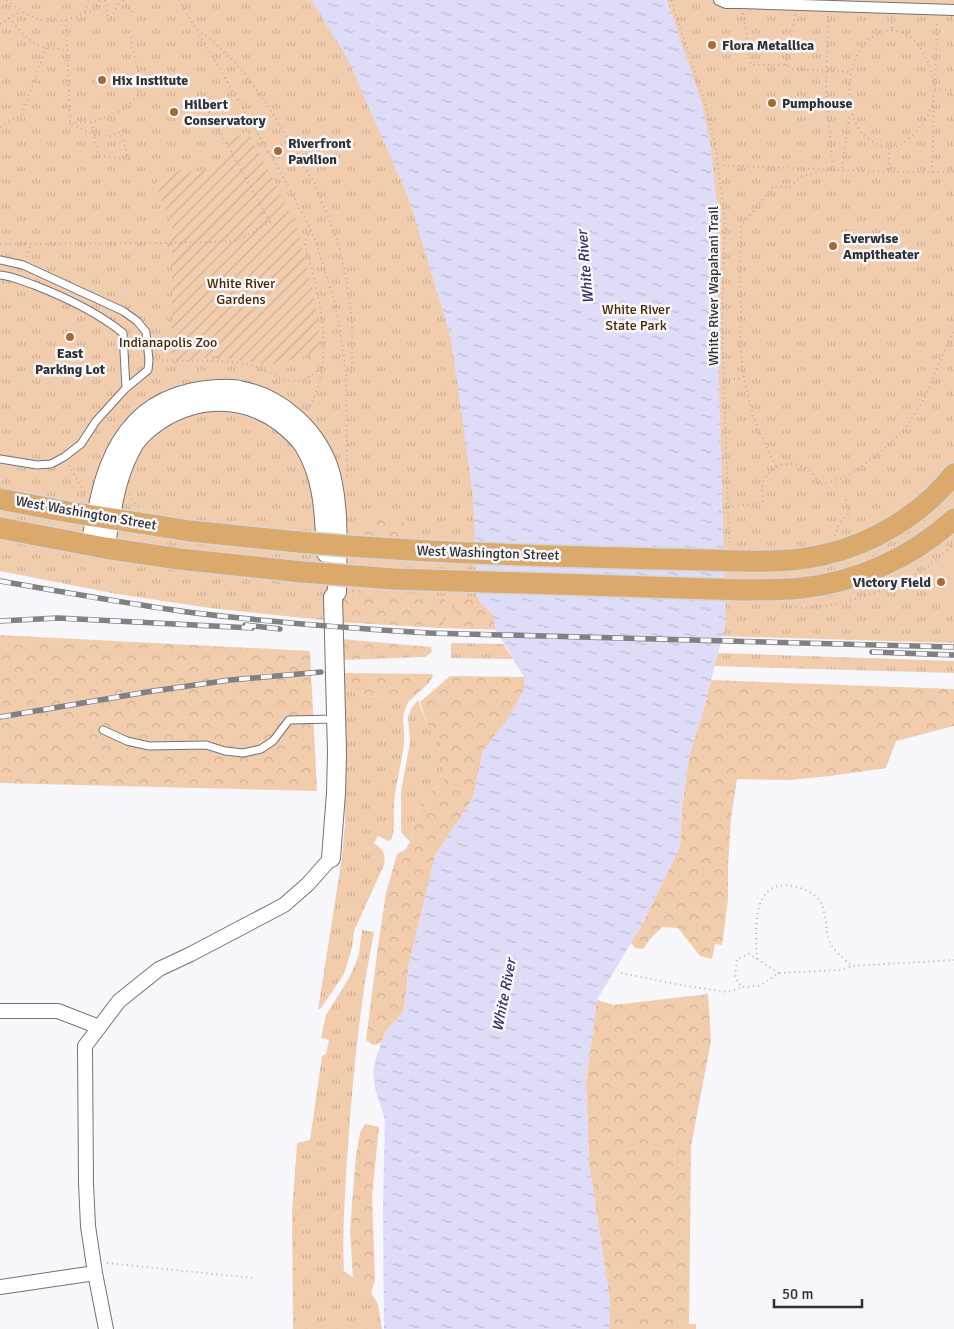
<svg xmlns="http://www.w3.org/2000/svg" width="954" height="1329" font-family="Signika,sans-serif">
<defs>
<pattern id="grass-tufts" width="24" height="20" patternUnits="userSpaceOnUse" patternTransform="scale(1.25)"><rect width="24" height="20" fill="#f2cdad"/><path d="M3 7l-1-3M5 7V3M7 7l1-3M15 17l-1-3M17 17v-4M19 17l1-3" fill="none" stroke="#d0b095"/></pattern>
<pattern id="forest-crowns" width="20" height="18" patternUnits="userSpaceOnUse" patternTransform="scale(1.25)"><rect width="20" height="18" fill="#f2cdad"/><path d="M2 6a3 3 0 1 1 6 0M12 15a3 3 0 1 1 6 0" fill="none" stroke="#d0b095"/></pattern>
<pattern id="garden-furrows" width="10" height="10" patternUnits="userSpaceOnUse" patternTransform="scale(1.25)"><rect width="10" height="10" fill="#f2cdad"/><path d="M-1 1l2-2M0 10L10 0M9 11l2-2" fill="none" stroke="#d0b095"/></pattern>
<pattern id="water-ripples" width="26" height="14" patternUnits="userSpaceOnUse" patternTransform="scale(1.25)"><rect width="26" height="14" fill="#dedcf7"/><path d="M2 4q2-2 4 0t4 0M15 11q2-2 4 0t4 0" fill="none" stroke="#bfbdd4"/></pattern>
</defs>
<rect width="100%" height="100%" fill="#f7f7fc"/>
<path fill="url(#grass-tufts)" d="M0,0H954V643L443,628L341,622L210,608L117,594L0,571Z
M451,643L503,644L513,659L451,658Z
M718,653L954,661V673L714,666Z
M343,687L365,696L401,699L409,701C398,722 406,723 404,743C402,764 395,784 394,805C393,818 396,828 391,840L388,841L378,836L374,843C383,850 386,852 384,865L354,931L352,948L344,974L321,1008L318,1010L342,857L345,823Z
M418,700L429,730L440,735V749L437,758L445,772L444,780L430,792L418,809L410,842L401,832V792L410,742L408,717L412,707Z
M362,930L374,932C359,1006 352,1085 347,1160C345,1197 342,1234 344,1271L368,1288L378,1304L382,1329H293L292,1214L297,1143L310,1140L322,1056L326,1054L329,1040L321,1038L326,1015L349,978L355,965L359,954Z"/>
<path fill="url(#forest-crowns)" d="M382,510C401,521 402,515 411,538L358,536C360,529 365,527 372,526L378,512Z
M341,589L445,596L443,628L341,622Z
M454,596L477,597L481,604L493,615L495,629L453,628C455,617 456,607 454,596Z
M0,635L310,651L317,791L0,783Z
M342,639L431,647L432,652L425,657L342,660Z
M344,673L432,674L433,676L428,684L409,701L400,699L365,696L343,687Z
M450,676L524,677L525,688L507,720L483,751L473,798L435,856L409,964L404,1011L386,1031L381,1043L373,1045L366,1040L378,946L386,893L397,854L405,850L410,842L418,809L430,792L444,780L445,772L437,758L440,749V736L429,730L420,702Z
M711,680L954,689V726L896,741L886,768L830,776L789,780L737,779L731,818L728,866V900L722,945L715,944L712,959L700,956L678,928L662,927L651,938L643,949L635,948L631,943L644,921L680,846L682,808L689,756L703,712Z
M708,994L711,1041L691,1146L689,1324H696V1329H609L610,1301L589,1163L586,1082L597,1000L614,1005Z
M365,1124L379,1127L372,1196L375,1280L371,1293L368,1288L353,1278L350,1232L353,1191L356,1155L360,1133Z"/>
<path fill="url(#garden-furrows)" d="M247,131L275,183L297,228L313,290L320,338L319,353L270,365L213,356L172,364V222L154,183L180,169C197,175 216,170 226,154C229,150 230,142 233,139C236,136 243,134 247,131Z"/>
<path fill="#f2cdad" d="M954,544V617L945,611L948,607L920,572L926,569Z"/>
<path fill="url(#water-ripples)" d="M311,0H667L702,103L711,149L718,212V346L726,622L703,712L689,756L682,808L680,846L644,921L597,1000L586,1082L589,1163L610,1301L609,1329H384L383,1207L385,1120L375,1088L373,1071L377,1054L386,1031L404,1011L409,964L435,856L473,798L483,751L507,720L525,688L524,677L495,629L493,615L481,604L477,597L473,497L451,339L409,199L347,58Z"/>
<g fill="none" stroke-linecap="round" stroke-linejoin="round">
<defs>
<path id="service" d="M0,260L23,265L123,311L137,321L146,332L149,360L148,370L126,388L96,421L81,444L64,457L51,464L37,465L0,459
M0,275C12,276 22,281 34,285C65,297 97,312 123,333L126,388
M103,730L127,741L149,746L206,745L225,751L243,753L261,749L273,741L289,720L336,719"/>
<path id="pedestrian" d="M719,0L726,3H741L954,10"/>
<path id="minor" d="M0,1011H58L99,1027
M0,1287L95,1273
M106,1329L95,1273L88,1226L86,1183L85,1046L119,1001L159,969L191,954L284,905L308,884L331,858"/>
<path id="tertiary" d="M90,546C98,506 103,465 128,432C150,403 182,391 217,389C224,389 232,388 239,390C279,397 314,428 328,465C341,501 337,554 337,592L333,597L337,753L336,793L331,858
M105,548C112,513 115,475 135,443C141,434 151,426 160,420C198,396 243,395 280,422C289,429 298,437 304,446C324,479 324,516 326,553"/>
<path id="primary" d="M0,499L68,512L190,531L298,542
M0,528L105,548L179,559L302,572
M743,561C770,562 797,561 823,555C873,544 922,514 954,474
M744,590C763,590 782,590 802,588C858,582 912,557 954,519"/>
</defs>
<use href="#service" stroke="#737378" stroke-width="9"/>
<use href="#pedestrian" stroke="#737378" stroke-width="12"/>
<use href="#minor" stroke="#737378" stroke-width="16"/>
<use href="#tertiary" stroke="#737378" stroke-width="20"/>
<use href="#primary" stroke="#d6d6d6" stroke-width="24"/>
<path stroke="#b1b1b5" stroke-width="2" stroke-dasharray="1 4" stroke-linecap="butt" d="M7,0C16,7 30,18 41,20C48,22 61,21 68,19C78,17 84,12 94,11L100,0
M105,0L108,17H112L120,0
M123,0L131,12L135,10
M179,0L278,168L307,222L315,239L334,300L340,330L346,372L347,476
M671,0L705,103L715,144L725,220L722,322L729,543
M85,12L89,0
M743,13L751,65H786L793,69L851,72
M892,17V30
M9,18C20,30 30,45 47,48C54,49 61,49 68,50
M66,20L70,123
M0,24L21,11
M197,30L207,36L219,47L242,70L267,104L315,184L338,242L346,276L352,322V372H346
M892,30C897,31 902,32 907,35C923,44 932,69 934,87C935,96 932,106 929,113C924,125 915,134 905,142C896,148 889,148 880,145C839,134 841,55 874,36C879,32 886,31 892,30Z
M786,65L795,15
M935,85L937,20
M935,89L954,90
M92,122L98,155L129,160L120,132
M70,123L92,122L109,116L122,110L137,97L141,82L131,43V33
M72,124L94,135L110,136L125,130
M0,127L22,114L46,48
M889,148V172
M268,153L289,141
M718,165L889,172H954
M842,168L850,114
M932,172L934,100
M0,244L167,243L237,241L270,222L201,98
M26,257L31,245
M157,360C189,362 220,358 250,365C269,369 280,384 301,380C310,378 317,371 323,365
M724,380L744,378
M307,410C332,371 324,322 314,279C313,272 305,247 305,242C306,239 309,234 310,231
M69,465L85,494
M776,466L760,434L753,416L744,378L740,342L741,306L740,274L741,226L774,186L789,188L802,176L833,169L826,93L828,16
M130,494L132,500L139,507
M728,507L753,504L763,501C763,497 762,492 762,489C764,466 790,457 808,469C814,473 816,479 819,485L846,477L874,458L906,428L924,399L954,329
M835,536C837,526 841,520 849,514L845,496
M786,607L809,608L843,603L885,589L926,569L954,544
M757,959C756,931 750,875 796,887C805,889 816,894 821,903C826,913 826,926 828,937C831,949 843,958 852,966
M621,973L681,985L728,992L742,987
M779,973L749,954L737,959L735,977L742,987L759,986L779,973L840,970L852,966L954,960
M107,1263L252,1278"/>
<use href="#service" stroke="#fff" stroke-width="7"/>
<use href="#pedestrian" stroke="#fff" stroke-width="10"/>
<use href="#minor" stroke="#fff" stroke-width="14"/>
<use href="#tertiary" stroke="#fff" stroke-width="18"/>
<use href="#primary" stroke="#dba96b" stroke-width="21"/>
<defs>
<path id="rail" d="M0,581C62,592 124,603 187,612C267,622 348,628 429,633L954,647
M0,621L58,618L252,628
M245,625L280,629
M872,652L954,655
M0,717L153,691L230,680L321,672"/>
</defs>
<use href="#rail" stroke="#818184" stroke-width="5.5"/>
<use href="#rail" stroke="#f7f7fc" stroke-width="4" stroke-dasharray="11" stroke-linecap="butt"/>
<defs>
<path id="primary-bridge" d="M298,542C446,555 595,557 743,561
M302,572L394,579L744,590"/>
</defs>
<use href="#primary-bridge" stroke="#d6d6d6" stroke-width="24" stroke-linecap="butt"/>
<use href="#primary-bridge" stroke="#dba96b" stroke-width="21"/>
</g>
<g fill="#a86a2f" stroke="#f7f7fc" stroke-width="2">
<circle cx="712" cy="45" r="5"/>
<circle cx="102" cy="80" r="5"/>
<circle cx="772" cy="103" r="5"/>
<circle cx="174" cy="112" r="5"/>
<circle cx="278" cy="151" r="5"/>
<circle cx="833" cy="246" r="5"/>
<circle cx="70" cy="337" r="5"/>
<circle cx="941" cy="582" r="5"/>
</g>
<g text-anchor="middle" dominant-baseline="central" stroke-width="5" stroke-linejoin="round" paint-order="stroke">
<g font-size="14" font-weight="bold" fill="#313133" stroke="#f7f7fc" text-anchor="start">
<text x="722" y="45">Flora Metallica</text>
<text x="112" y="80">Hix Institute</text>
<text x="782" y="103">Pumphouse</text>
<text x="184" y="104">Hilbert<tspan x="184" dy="16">Conservatory</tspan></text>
<text x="288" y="143">Riverfront<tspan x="288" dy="16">Pavilion</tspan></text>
<text x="843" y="238">Everwise<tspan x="843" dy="16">Ampitheater</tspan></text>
<text x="70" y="353" text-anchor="middle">East<tspan x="70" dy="16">Parking Lot</tspan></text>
<text x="931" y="582" text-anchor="end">Victory Field</text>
</g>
<g font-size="14" fill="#4a2600" stroke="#f7f7fc">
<text x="241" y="283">White River<tspan x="241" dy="16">Gardens</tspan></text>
<text x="636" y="309">White River<tspan x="636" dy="16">State Park</tspan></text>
<text x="168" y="342">Indianapolis Zoo</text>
</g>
<g font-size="14" fill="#313133" stroke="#f7f7fc">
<text transform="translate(713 286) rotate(-90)">White River Wapahani Trail</text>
<text transform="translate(86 513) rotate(10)">West Washington Street</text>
<text transform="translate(488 553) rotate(2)">West Washington Street</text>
</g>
<g font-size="15" font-style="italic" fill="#362d63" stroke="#f7f7fc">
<text transform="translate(585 267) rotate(-95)">White River</text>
<text transform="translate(504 995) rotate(-79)">White River</text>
</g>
</g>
<path d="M774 1299v8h88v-8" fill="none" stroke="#313133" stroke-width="2.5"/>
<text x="782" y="1299" font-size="15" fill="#313133" stroke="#f7f7fc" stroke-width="4" paint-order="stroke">50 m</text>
</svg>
